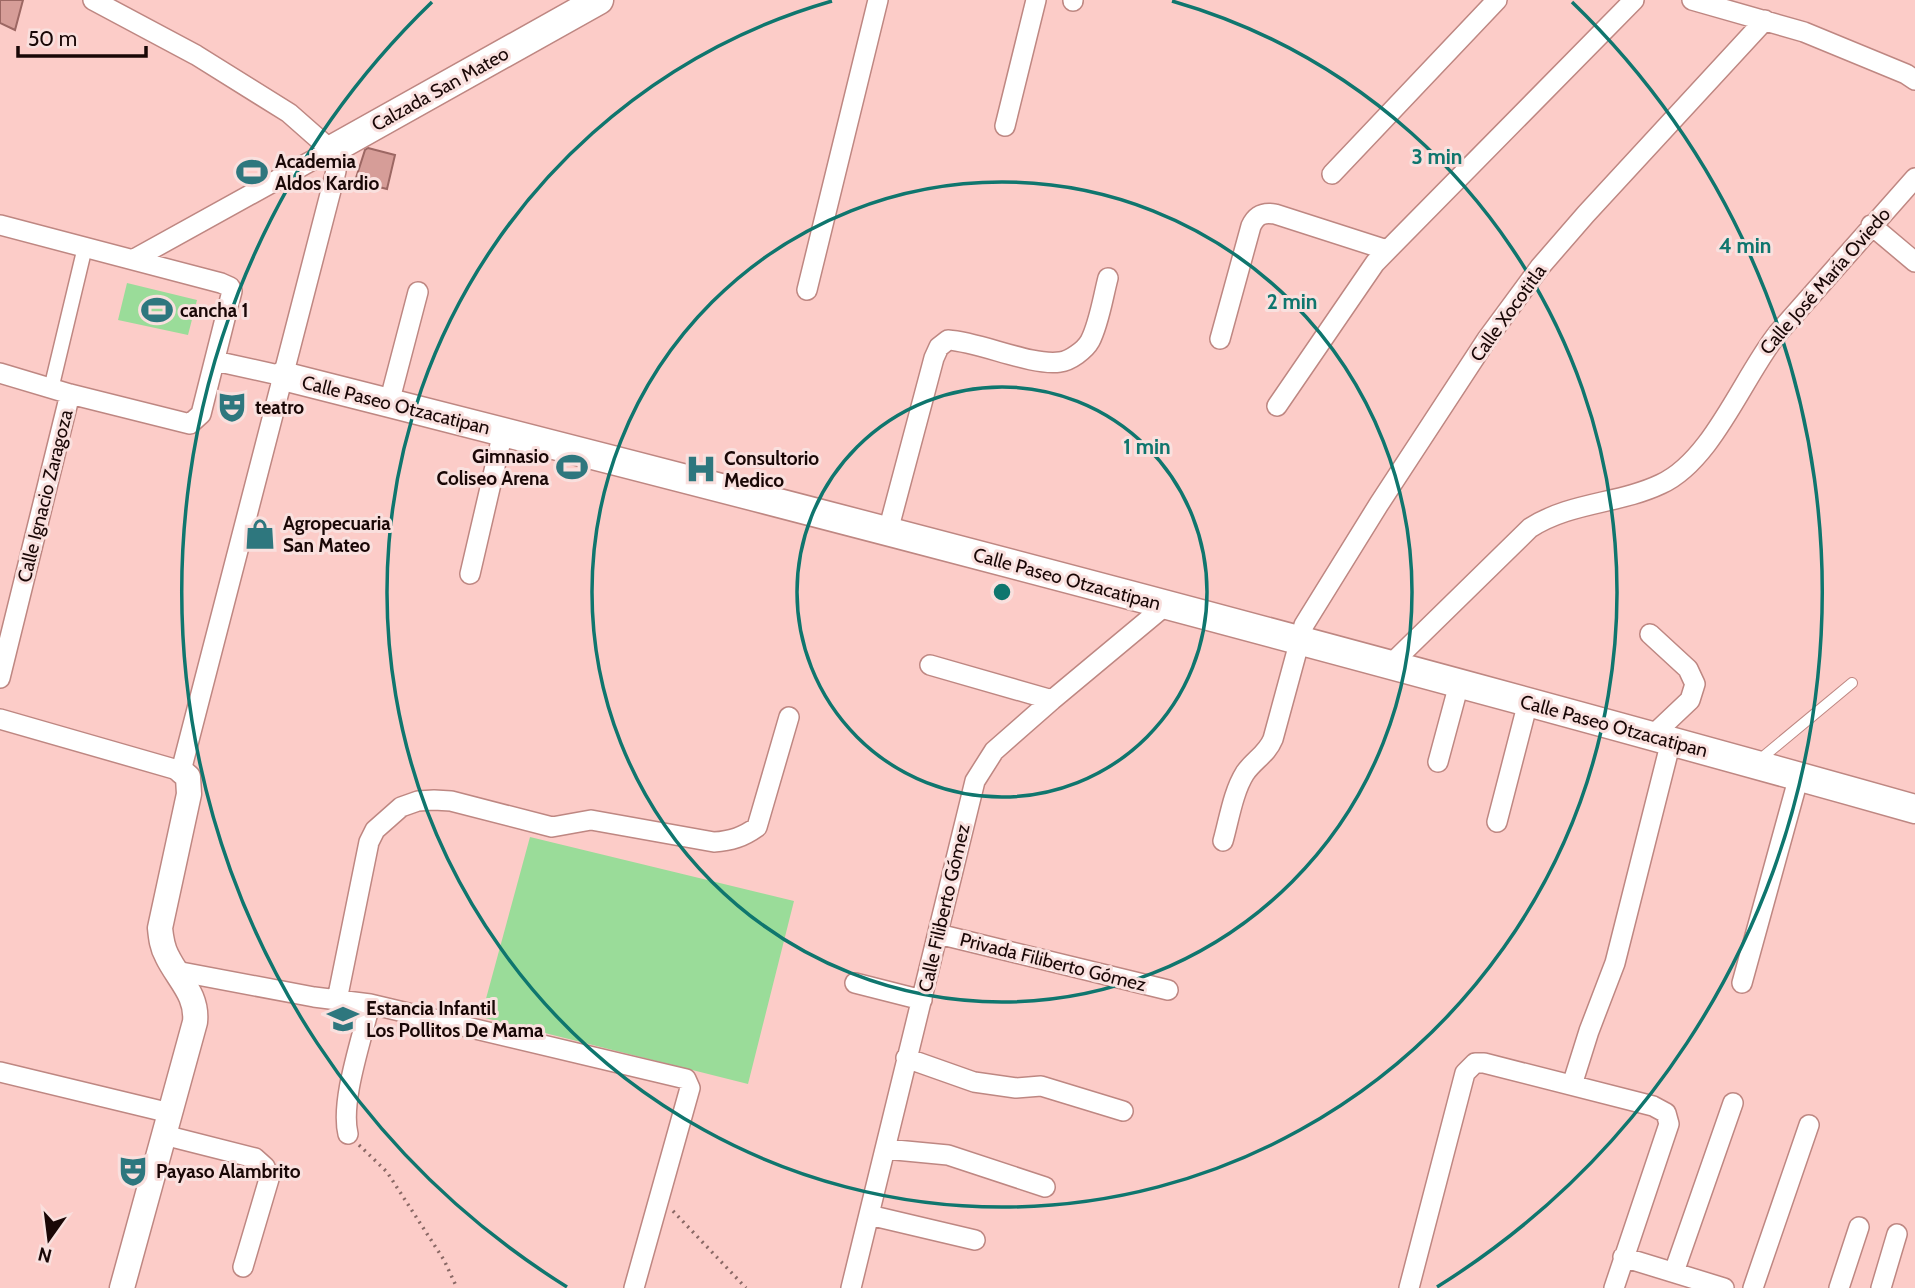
<svg xmlns="http://www.w3.org/2000/svg" width="1915" height="1288" font-family="Cabin,sans-serif">
<rect width="100%" height="100%" fill="#fcccc8"/>
<path fill="#9adc99" d="M127,283L197,300L188,335L118,320Z
M530,837L794,901L748,1084L481,1017Z"/>
<path fill="#d69d98" stroke="#9c6763" stroke-width="2" d="M0,0H23L15,30L0,23Z
M368,148L395,155L387,189L355,181L365,150Z"/>
<g fill="none" stroke-linecap="round" stroke-linejoin="round">
<defs>
<path id="service" d="M1758,761L1852,683"/>
<path id="pedestrian" d="M51,389L85,247"/>
<path id="minor" d="M1692,0L1804,32L1906,74L1915,80
M1073,1V0
M1005,126L1036,0
M1332,174L1497,0
M0,225L221,283L230,287L232,291L201,414L190,424L70,394L0,373
M1871,225L1915,262
M134,259L331,150
M807,290L878,0
M1220,339L1251,226C1256,215 1263,212 1275,214L1387,250
M215,361L283,376
M389,403L418,292
M1277,406L1375,263L1634,0
M888,531L934,358L939,347L948,340C981,342 1030,366 1060,362C1070,361 1085,350 1090,341C1099,324 1103,297 1108,278
M470,574L503,432
M1650,634L1688,669L1695,684L1690,700L1652,736
M930,665L1052,700
M1390,665L1530,528C1570,502 1619,504 1661,484C1712,461 1743,377 1778,333L1915,178
M0,678L70,394
M0,719L181,771L336,171L335,160L331,150L289,113L196,55L93,0
M1438,762L1459,684
M1497,822L1528,702
M1223,841C1229,820 1233,792 1245,773C1254,760 1267,754 1273,739L1304,625L1379,504L1487,339L1540,267L1586,214L1765,20
M938,934L1168,990
M176,971L314,997L370,1004L686,1079L690,1088L634,1288
M855,983L922,1000
M1742,983L1799,776
M337,1000L369,842L375,830L401,807L418,801L434,800L451,801L552,827L591,820L714,842C731,841 743,837 757,827L789,717
M906,1058L974,1082L1016,1088L1041,1086L1123,1111
M0,1072L170,1113
M1572,1085L1589,1031L1615,963L1671,741
M348,1134C340,1101 362,1039 370,1004
M164,1135L255,1158L265,1167L269,1179L243,1267
M885,1149L948,1155L1045,1187
M869,1215L975,1240
M1623,1257L1724,1288
M1674,1272L1733,1103
M851,1288L975,781L994,751L1052,700L1166,605
M1409,1288L1465,1073L1475,1063H1484L1653,1106L1666,1113L1669,1124L1614,1288
M1753,1288L1809,1125
M1839,1288L1859,1227
M1881,1288L1897,1234"/>
<path id="tertiary" d="M122,1288L195,1022C198,995 178,979 167,956C162,947 161,938 160,928L189,794L188,777L181,771"/>
<path id="secondary" d="M331,150L599,0
M283,376C829,514 1373,657 1915,809"/>
</defs>
<use href="#service" stroke="#be8782" stroke-width="12"/>
<use href="#pedestrian" stroke="#be8782" stroke-width="17"/>
<use href="#minor" stroke="#be8782" stroke-width="22"/>
<use href="#tertiary" stroke="#be8782" stroke-width="27"/>
<use href="#secondary" stroke="#be8782" stroke-width="31"/>
<path stroke="#896865" stroke-width="3.5" stroke-dasharray="2 5" stroke-linecap="butt" d="M359,1145L387,1172L444,1260L457,1288
M673,1211L746,1288"/>
<use href="#service" stroke="#fff" stroke-width="10"/>
<use href="#pedestrian" stroke="#fff" stroke-width="14"/>
<use href="#minor" stroke="#fff" stroke-width="19"/>
<use href="#tertiary" stroke="#fff" stroke-width="24"/>
<use href="#secondary" stroke="#fff" stroke-width="28"/>
</g>
<g fill="none" stroke="#0f766e" stroke-width="3.5">
<circle cx="1002" cy="592" r="205"/>
<circle cx="1002" cy="592" r="410"/>
<path d="M1172 1A615 615 0 1 1 832 1"/>
<path d="M567 1287A820 820 0 0 1 432 2M1572 2A820 820 0 0 1 1437 1287"/>
</g>
<defs>
<symbol id="stadium-bare" viewBox="-9 -9 18 18"><path d="M0-5a6.5 5 0 1 0 0 10a6.5 5 0 1 0 0-10ZM-3.5-1.8h7v3.6h-7Z" fill="#2e777e" stroke="#f9e0de" stroke-width="2.5" paint-order="stroke"/></symbol>
<symbol id="theatre-bare" viewBox="-9 -9 18 18"><path d="M-5-5.5Q0-4 5-5.5V0Q5 5 0 6Q-5 5-5 0ZM-3.3-2.5H-1v1.5H-3.3ZM1-2.5H3.3v1.5H1ZM-2.8 1Q0 5.5 2.8 1Z" fill="#2e777e" stroke="#f9e0de" stroke-width="2.5" paint-order="stroke"/></symbol>
<symbol id="hospital-bare" viewBox="-9 -9 18 18"><path d="M-5-5h3v3.5h4V-5h3V5h-3V1.5h-4V5h-3Z" fill="#2e777e" stroke="#f9e0de" stroke-width="2.5" paint-order="stroke"/></symbol>
<symbol id="shop-bare" viewBox="-9 -9 18 18"><path d="M-5-2.5h2.3a2.7 3.5 0 0 1 5.4 0H5L5.5 6h-11ZM-1.5-2.5h3a1.5 2.3 0 0 0-3 0Z" fill="#2e777e" stroke="#f9e0de" stroke-width="2.5" paint-order="stroke"/></symbol>
<symbol id="school-bare" viewBox="-9 -9 18 18"><path d="M0-5L7-2L0 1L-7-2ZM-4 1L0 2.5L4 1V4Q0 6-4 4Z" fill="#2e777e" stroke="#f9e0de" stroke-width="2.5" paint-order="stroke"/></symbol>
</defs>
<g fill-rule="evenodd">
<use href="#stadium-bare" x="230" y="150" width="44" height="44"/>
<use href="#stadium-bare" x="135" y="288" width="44" height="44"/>
<use href="#theatre-bare" x="210" y="385" width="44" height="44"/>
<use href="#stadium-bare" x="550" y="445" width="44" height="44"/>
<use href="#hospital-bare" x="679" y="447" width="44" height="44"/>
<use href="#shop-bare" x="238" y="512" width="44" height="44"/>
<use href="#school-bare" x="321" y="997" width="44" height="44"/>
<use href="#theatre-bare" x="111" y="1149" width="44" height="44"/>
</g>
<g text-anchor="middle" dominant-baseline="central" stroke-width="6" stroke-linejoin="round" paint-order="stroke">
<g font-size="19" fill="#190706" stroke="#f9e0de">
<text transform="translate(440 89) rotate(-29)">Calzada San Mateo</text>
<text transform="translate(1825 281) rotate(-49)">Calle José María Oviedo</text>
<text transform="translate(1508 313) rotate(-54)">Calle Xocotitla</text>
<text transform="translate(396 405) rotate(14)">Calle Paseo Otzacatipan</text>
<text transform="translate(45 496) rotate(-76)">Calle Ignacio Zaragoza</text>
<text transform="translate(1067 579) rotate(15)">Calle Paseo Otzacatipan</text>
<text transform="translate(1614 726) rotate(15)">Calle Paseo Otzacatipan</text>
<text transform="translate(944 908) rotate(-77)">Calle Filiberto Gómez</text>
<text transform="translate(1053 962) rotate(14)">Privada Filiberto Gómez</text>
</g>
<g font-size="19" font-weight="bold" fill="#190706" stroke="#f9e0de" text-anchor="start">
<text x="275" y="161">Academia<tspan x="275" dy="22">Aldos Kardio</tspan></text>
<text x="180" y="310">cancha 1</text>
<text x="255" y="407">teatro</text>
<text x="549" y="456" text-anchor="end">Gimnasio<tspan x="549" dy="22">Coliseo Arena</tspan></text>
<text x="724" y="458">Consultorio<tspan x="724" dy="22">Medico</tspan></text>
<text x="283" y="523">Agropecuaria<tspan x="283" dy="22">San Mateo</tspan></text>
<text x="366" y="1008">Estancia Infantil<tspan x="366" dy="22">Los Pollitos De Mama</tspan></text>
<text x="156" y="1171">Payaso Alambrito</text>
</g>
</g>
<circle cx="1002" cy="592" r="10" fill="#0f766e" stroke="#f9e0de" stroke-width="3.5"/>
<g font-size="21" text-anchor="middle" font-weight="bold" fill="#0f766e" stroke="#f9e0de" stroke-width="6" stroke-linejoin="round" paint-order="stroke">
<text x="1437" y="164">3 min</text>
<text x="1745" y="253">4 min</text>
<text x="1292" y="309">2 min</text>
<text x="1147" y="454">1 min</text>
</g>
<g transform="translate(49 1239) rotate(194)" stroke="#f9e0de" stroke-width="5" paint-order="stroke">
<path d="M0-5L12 26L0 18L-12 26Z" fill="#190706"/>
<text y="-10" font-size="19" font-weight="bold" text-anchor="middle" fill="#190706">N</text>
</g>
<path d="M18 46v10h128v-10" fill="none" stroke="#190706" stroke-width="3.5"/>
<text x="28" y="46" font-size="21" fill="#190706" stroke="#f9e0de" stroke-width="5" paint-order="stroke">50 m</text>
</svg>
